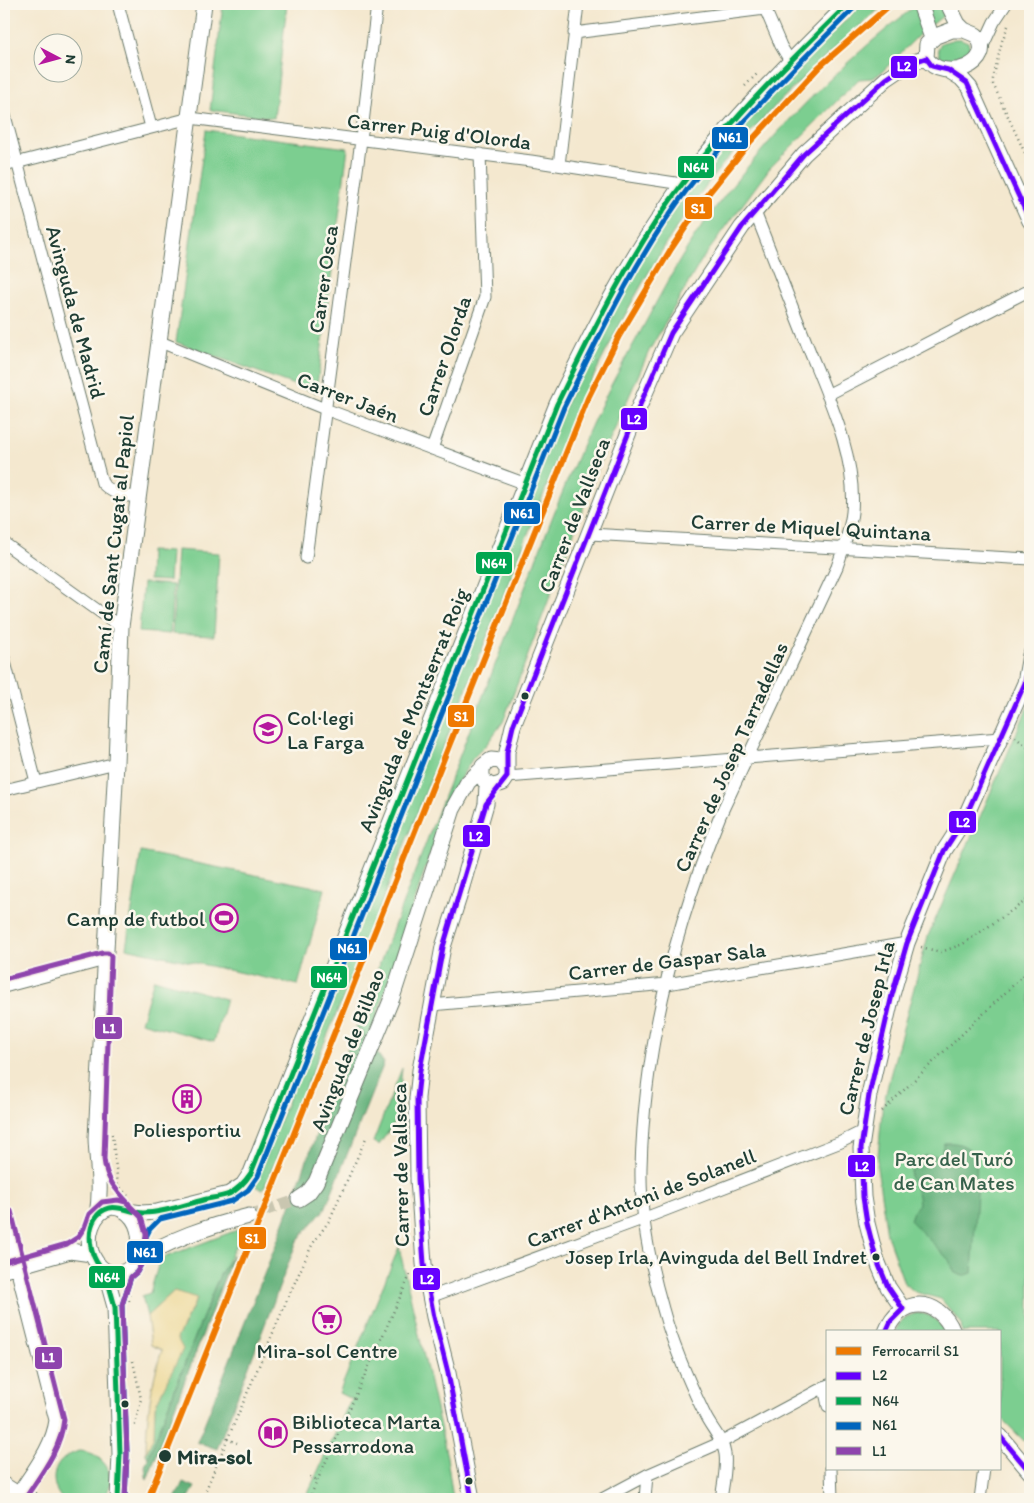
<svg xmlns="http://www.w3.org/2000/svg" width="1034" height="1503" font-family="Itim,sans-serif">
<rect width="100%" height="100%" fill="#fbf7ec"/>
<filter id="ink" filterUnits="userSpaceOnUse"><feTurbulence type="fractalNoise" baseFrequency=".02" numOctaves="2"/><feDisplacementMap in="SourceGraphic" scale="10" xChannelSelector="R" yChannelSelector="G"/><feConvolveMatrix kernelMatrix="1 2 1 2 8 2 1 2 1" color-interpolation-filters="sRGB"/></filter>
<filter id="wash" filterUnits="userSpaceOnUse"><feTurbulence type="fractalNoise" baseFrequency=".0096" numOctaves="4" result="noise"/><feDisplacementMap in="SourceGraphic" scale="20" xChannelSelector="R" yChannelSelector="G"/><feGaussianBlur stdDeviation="1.12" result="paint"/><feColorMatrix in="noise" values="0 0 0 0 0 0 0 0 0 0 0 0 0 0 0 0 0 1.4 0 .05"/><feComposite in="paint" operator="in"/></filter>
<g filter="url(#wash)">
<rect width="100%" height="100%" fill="#f4e8cf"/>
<path fill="#7bce90" stroke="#4d8662" d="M223,4H287L274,118L210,110Z
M862,4H885C827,54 772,105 723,164C661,240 617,327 575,415L358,962L263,1190L254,1185L461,663L575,381L633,270L680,200L769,96Z
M918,4H958L919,35L883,71L873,78L859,79L769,169L701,261L649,351L599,465L503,722L486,745L473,758L453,790L424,872L369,1041L357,1024C404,898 453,773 502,647C536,561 567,472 609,389C620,368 632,347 643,327C659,297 675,267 693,239C754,150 833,69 918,4Z
M955,39H961L968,42C976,59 951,63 940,58L938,49L941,43Z
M206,130L348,148L316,393L176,342Z
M177,550L219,553L214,636L172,634Z
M150,551L171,552L169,581L149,580Z
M143,583L173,585L170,634L139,632Z
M1030,702V1447L1000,1417V1332H962L961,1323L941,1299L915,1292L904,1283L887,1235L877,1168L882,1111L890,1076L928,936Z
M141,852L325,889L298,985L126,948Z
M154,979L226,999L214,1042L141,1022Z
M402,1068L397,1119L379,1145L373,1142Z
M245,1227C236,1247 224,1266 215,1286L148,1458L146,1454L154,1435L155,1406L177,1338L197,1299L174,1291L147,1316L142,1296L150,1293L160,1259Z
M399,1247L447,1457L453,1499H305L351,1399L339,1393Z
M917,1313C930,1314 939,1319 944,1332H895C899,1321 906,1316 917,1313Z
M80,1451C105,1453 121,1479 101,1499H62C46,1479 55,1457 80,1451Z"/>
<path fill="#64b17a" stroke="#427757" d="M357,1024L384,1063L325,1209L297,1241L217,1449L197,1442L275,1247Z
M944,1143C960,1142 966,1145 976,1156L977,1193L972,1273L963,1276L955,1273L949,1260L910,1220L913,1211L919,1204L918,1196L910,1176L913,1164L925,1156H940Z
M233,1255L147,1480L146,1476L145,1466L215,1286L221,1273Z
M183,1482L195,1487L188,1499H175Z"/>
<path fill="#eeda9e" stroke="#868c69" d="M174,1291L197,1298L177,1338L183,1349L155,1406L154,1435L146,1454C146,1420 151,1383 162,1350L151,1345L147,1316Z"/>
</g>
<g filter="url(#ink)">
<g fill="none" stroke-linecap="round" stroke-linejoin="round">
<path stroke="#c9c6b0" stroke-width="11" stroke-dasharray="11 5.5" stroke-linecap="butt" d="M249,1216L299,1199"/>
<defs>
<path id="street" d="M118,4L151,127
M763,4L781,46L790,61
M574,33L765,9
M982,48L994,22L1006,4
M4,112L102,483C114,495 121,495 137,497
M559,165L578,4
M4,166L190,118L531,161L682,184
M158,341L325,409L526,484
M827,395L1030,290
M432,449L485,297L480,154
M590,534L1030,559
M4,543L121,627
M306,558L361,140L377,4
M4,658L36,782
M507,777L1000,738
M4,790L116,763
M4,987L105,960
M431,1005L667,984L907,943
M430,1297L645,1218L841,1142L863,1131
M824,1387L828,1406
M831,1469L832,1499
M4,1483L20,1493
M602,1499L647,1475L722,1442L828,1385
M645,1499L647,1475
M721,1499C723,1485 727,1468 725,1454C723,1439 711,1428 705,1415C688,1380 673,1346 663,1309C650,1264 640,1216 641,1168C644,1048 675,927 720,816L837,567C843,549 850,531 852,512C857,457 828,397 808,347C790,302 773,257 755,212
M980,1499L984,1469"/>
<path id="secondary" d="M920,4L932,38
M948,4L958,24L964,30
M952,30H964L976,35C999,63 943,85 926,58L927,44L936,36Z
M948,70L961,78L970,88L1030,221
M507,769L501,761L491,760L483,766C480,776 483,784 494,786L503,783L507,777V752L513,726L636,414L671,333L742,227L804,154L886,79L908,64L926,58
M299,1199L308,1193L316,1182L392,998L453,809L468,782L482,769
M111,1207C152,1208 146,1281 111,1273C102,1271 96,1263 92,1255C85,1237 92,1212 111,1207Z
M127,1211L142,1213L157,1212L229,1194L243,1185L251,1173L557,404C588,340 620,276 660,217C667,206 675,194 683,183C733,119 790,61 848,4
M4,1213L57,1420C54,1446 34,1471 20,1493L31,1499
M97,1215C102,1186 97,1166 96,1138L116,763L121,627L204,4
M135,1262C169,1239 209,1226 249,1216
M4,1270L70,1251L92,1254
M105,1271L115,1307L120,1454L118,1499
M903,1309L888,1287L876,1258L867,1223L863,1197L861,1148L869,1095L892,995L907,943L944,851L964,820L1025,683L1030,655
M886,1332C900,1296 939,1296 953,1332
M1000,1436L1030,1472
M472,1499L448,1373L434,1317L424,1264L418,1179L417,1098L420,1070L443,947L459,897L486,804L487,784"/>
</defs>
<use href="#street" stroke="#6a796a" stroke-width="13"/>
<use href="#secondary" stroke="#6a796a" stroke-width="17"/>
<path stroke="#6a796a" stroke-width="2.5" stroke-dasharray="1 4" stroke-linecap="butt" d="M1008,26L1002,41L993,79V84L1030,164
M745,86L757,74
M1015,737L1030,749
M921,947L941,952L963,944L1030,898
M882,1111L1030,969
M112,1134L118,1185L129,1197
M129,1301V1293L133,1282
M133,1361L141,1399L134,1429
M227,1439L237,1443
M310,1477L317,1480
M202,1499L290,1293L312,1245L329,1221L366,1138
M309,1499L411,1273"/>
<use href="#street" stroke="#fff" stroke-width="11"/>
<use href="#secondary" stroke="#fff" stroke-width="15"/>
<defs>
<path id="bus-1" d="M886,1332L891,1321L903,1309L888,1287L876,1258L867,1223L863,1197L861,1148L869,1095L892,995L907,943L944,851L964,820L1025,683L1030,655
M1000,1436L1030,1472
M472,1499L448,1373L434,1317L424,1264L418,1179L417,1098L420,1070L443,947L486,804L507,777V752L513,726L636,414L671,333L742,227L804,154L886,79L908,64L926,58L932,66L948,70L967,83L1030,221"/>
<path id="bus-2" d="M118,1499L120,1454L115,1307L105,1271C86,1258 83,1215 109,1208C119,1205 133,1213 143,1213C163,1213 184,1205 203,1200C211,1198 221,1197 229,1194C239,1189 245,1182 251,1173L557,404C594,328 632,250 683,183C732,118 790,61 848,4"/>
<path id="bus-3" d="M125,1499L127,1454L122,1305L131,1277L137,1272L145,1257L146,1237L150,1229L160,1219L232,1201L248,1190L258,1176L564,407C601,332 638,254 689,187C738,123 796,66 853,9"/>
<path id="bus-4" d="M4,979L103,953H108L111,956L104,1159C106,1179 116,1190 129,1204
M11,1211L64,1419C61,1449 42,1473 26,1497
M4,1262L67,1244L78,1237L84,1228L89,1214L102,1202L118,1200L126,1202L141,1217L146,1234L145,1257L137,1272L131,1277L122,1305L127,1454L125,1499"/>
</defs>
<use href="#bus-1" stroke="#fbf7ec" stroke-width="9"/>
<use href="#bus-2" stroke="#fbf7ec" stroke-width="9"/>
<use href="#bus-3" stroke="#fbf7ec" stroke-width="9"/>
<use href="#bus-4" stroke="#fbf7ec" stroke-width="9"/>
<use href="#bus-1" stroke="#60f" stroke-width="5"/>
<use href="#bus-2" stroke="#00a651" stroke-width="5"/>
<use href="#bus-3" stroke="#0065bd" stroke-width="5"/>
<use href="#bus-4" stroke="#8e44ad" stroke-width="5"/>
<defs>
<path id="rail-1" d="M148,1499L588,398L619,336L671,249L707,195L750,142L819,67L891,4"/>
</defs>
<use href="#rail-1" stroke="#fbf7ec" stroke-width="10"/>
<use href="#rail-1" stroke="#ef7900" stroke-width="6"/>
</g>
</g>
<defs>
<symbol id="school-ring" viewBox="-11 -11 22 22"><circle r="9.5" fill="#fbf7ec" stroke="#b5179e" stroke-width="1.5"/><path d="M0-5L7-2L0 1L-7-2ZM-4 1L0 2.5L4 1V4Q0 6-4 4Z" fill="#b5179e"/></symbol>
<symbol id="stadium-ring" viewBox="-11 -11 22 22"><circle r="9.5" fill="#fbf7ec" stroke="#b5179e" stroke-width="1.5"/><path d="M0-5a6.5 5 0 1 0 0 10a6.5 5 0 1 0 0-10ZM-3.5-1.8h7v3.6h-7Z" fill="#b5179e"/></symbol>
<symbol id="building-ring" viewBox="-11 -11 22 22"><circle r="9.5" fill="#fbf7ec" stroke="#b5179e" stroke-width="1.5"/><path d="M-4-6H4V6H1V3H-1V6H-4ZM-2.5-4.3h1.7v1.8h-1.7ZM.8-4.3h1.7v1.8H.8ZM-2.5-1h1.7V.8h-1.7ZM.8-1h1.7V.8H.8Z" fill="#b5179e"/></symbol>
<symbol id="supermarket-ring" viewBox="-11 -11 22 22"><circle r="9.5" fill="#fbf7ec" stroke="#b5179e" stroke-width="1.5"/><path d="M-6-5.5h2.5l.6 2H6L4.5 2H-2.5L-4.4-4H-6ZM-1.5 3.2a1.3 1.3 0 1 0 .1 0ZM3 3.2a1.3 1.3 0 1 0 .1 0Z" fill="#b5179e"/></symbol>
<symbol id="library-ring" viewBox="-11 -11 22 22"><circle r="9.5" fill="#fbf7ec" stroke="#b5179e" stroke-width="1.5"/><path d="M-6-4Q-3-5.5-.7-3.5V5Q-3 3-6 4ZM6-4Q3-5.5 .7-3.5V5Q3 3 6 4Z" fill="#b5179e"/></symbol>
</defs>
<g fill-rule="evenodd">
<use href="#school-ring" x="252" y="713" width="32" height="32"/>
<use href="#stadium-ring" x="208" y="902" width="32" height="32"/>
<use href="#building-ring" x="171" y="1083" width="32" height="32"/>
<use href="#supermarket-ring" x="311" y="1304" width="32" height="32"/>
<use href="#library-ring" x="257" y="1417" width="32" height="32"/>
</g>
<g fill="#1f3d34" stroke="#fbf7ec" stroke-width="2">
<circle cx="525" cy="696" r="4.5"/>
<circle cx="876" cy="1257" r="4.5"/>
<circle cx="125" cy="1404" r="4.5"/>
<circle cx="165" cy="1456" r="7"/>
<circle cx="469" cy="1481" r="4.5"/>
</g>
<g text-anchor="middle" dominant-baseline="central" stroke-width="5" stroke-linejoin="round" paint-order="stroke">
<g font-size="20" fill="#1f3d34" stroke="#fbf7ec" text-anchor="end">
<text x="867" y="1257">Josep Irla, Avinguda del Bell Indret</text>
</g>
<g font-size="21" fill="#1f3d34" stroke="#fbf7ec">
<text transform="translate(439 131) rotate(7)">Carrer Puig d'Olorda</text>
<text transform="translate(323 279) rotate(-82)">Carrer Osca</text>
<text transform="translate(76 312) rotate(75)">Avinguda de Madrid</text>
<text transform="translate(444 356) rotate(-71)">Carrer Olorda</text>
<text transform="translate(348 397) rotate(21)">Carrer Jaén</text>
<text transform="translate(574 515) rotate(-69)">Carrer de Vallseca</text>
<text transform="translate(811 527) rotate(3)">Carrer de Miquel Quintana</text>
<text transform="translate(113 544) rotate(-84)">Camí de Sant Cugat al Papiol</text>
<text transform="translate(413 710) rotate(-68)">Avinguda de Montserrat Roig</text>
<text transform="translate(731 757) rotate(-66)">Carrer de Josep Tarradellas</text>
<text transform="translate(667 961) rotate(-7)">Carrer de Gaspar Sala</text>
<text transform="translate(866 1028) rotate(-76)">Carrer de Josep Irla</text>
<text transform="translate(347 1050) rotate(-69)">Avinguda de Bilbao</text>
<text transform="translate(400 1165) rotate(-91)">Carrer de Vallseca</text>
<text transform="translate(641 1198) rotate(-21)">Carrer d'Antoni de Solanell</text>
</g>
<g font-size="21" fill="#1f3d34" stroke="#fbf7ec" text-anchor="start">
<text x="287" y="717">Col·legi<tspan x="287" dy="24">La Farga</tspan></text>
<text x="205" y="918" text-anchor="end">Camp de futbol</text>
<text x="187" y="1129" text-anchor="middle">Poliesportiu</text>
<text x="327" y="1350" text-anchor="middle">Mira-sol Centre</text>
<text x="292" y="1421">Biblioteca Marta<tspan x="292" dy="24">Pessarrodona</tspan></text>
</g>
<g font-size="21" fill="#36614b" stroke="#fbf7ec">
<text x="954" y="1158">Parc del Turó<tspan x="954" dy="24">de Can Mates</tspan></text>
</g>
<g font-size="21" font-weight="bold" fill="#1f3d34" stroke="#fbf7ec" text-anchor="start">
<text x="177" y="1456">Mira-sol</text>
</g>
</g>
<g stroke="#fbf7ec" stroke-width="2">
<rect x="890" y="55" width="28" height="24" rx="5" fill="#60f"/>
<rect x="711" y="126" width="38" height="24" rx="5" fill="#0065bd"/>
<rect x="677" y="155" width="38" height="24" rx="5" fill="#00a651"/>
<rect x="684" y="196" width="29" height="24" rx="5" fill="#ef7900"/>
<rect x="620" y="407" width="28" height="24" rx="5" fill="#60f"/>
<rect x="503" y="501" width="38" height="24" rx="5" fill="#0065bd"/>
<rect x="475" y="551" width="38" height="24" rx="5" fill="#00a651"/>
<rect x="447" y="704" width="28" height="24" rx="5" fill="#ef7900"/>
<rect x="948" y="810" width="29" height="24" rx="5" fill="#60f"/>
<rect x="462" y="824" width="29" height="24" rx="5" fill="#60f"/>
<rect x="329" y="937" width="39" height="24" rx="5" fill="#0065bd"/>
<rect x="310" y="965" width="38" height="24" rx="5" fill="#00a651"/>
<rect x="94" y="1016" width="29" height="24" rx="5" fill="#8e44ad"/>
<rect x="847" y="1154" width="29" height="24" rx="5" fill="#60f"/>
<rect x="238" y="1226" width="29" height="24" rx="5" fill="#ef7900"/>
<rect x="126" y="1240" width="38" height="24" rx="5" fill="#0065bd"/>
<rect x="88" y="1265" width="38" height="24" rx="5" fill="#00a651"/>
<rect x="412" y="1267" width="29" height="24" rx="5" fill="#60f"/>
<rect x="34" y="1346" width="29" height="24" rx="5" fill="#8e44ad"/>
</g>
<g font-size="14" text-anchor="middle" font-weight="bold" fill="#fff">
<text x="904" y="71">L2</text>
<text x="730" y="142">N61</text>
<text x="696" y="172">N64</text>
<text x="698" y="213">S1</text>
<text x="634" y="424">L2</text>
<text x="522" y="518">N61</text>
<text x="494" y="568">N64</text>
<text x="461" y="721">S1</text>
<text x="963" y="827">L2</text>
<text x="476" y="841">L2</text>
<text x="349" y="953">N61</text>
<text x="329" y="982">N64</text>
<text x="109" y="1033">L1</text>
<text x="862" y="1171">L2</text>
<text x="252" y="1243">S1</text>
<text x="145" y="1257">N61</text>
<text x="107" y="1282">N64</text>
<text x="427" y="1284">L2</text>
<text x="48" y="1362">L1</text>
</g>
<rect width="1034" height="1503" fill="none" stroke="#fbf7ec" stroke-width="20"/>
<rect x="826" y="1330" width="175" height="140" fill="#fbf7ec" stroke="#a3ada2"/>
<rect x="836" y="1347" width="25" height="8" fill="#ef7900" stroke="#a3ada2"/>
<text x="872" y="1356" font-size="15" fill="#1f3d34">Ferrocarril S1</text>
<rect x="836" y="1372" width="25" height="8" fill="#6600ff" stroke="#a3ada2"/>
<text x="872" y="1380" font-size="15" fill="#1f3d34">L2</text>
<rect x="836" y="1397" width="25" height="8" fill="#00a651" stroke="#a3ada2"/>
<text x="872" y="1406" font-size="15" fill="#1f3d34">N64</text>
<rect x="836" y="1422" width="25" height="8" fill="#0065bd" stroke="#a3ada2"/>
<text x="872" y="1430" font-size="15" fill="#1f3d34">N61</text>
<rect x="836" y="1447" width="25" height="8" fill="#8e44ad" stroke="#a3ada2"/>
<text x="872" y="1456" font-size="15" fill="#1f3d34">L1</text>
<g transform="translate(58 58) rotate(96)"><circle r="24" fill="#fbf7ec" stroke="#a3ada2"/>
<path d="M0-4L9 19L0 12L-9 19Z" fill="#b5179e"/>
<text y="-8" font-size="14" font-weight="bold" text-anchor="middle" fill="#1f3d34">N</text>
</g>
</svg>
